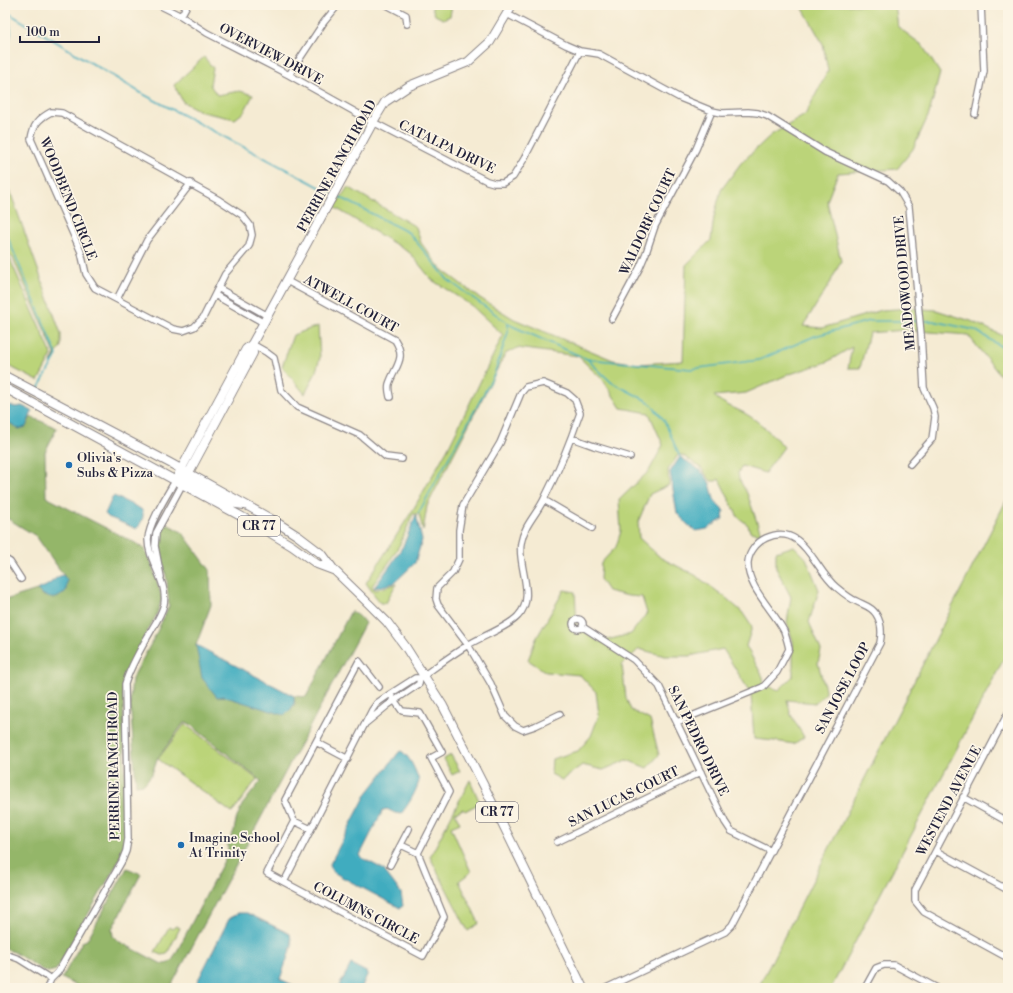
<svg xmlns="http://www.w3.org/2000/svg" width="1013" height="993" font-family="'Libre Bodoni',serif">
<rect width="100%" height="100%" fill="#fcf5e5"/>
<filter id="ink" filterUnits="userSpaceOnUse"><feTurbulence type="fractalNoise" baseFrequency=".025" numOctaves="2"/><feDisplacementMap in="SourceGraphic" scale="8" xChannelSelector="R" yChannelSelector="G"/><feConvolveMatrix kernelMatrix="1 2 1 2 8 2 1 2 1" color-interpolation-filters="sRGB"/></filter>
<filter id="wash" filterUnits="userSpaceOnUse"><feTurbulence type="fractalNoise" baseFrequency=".012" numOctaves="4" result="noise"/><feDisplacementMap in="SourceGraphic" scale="16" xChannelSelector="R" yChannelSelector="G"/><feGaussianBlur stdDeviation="0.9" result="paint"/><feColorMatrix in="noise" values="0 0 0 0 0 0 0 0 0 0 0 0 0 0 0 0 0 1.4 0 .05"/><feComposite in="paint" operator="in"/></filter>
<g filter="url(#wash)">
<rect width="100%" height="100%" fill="#f5ebd3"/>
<path fill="#bbd479" stroke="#6e7b5a" d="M431,5H452L450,16L443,19L435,15Z
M801,5H895L898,27L922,45L940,73L929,114L913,149L897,169L838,173L827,201L841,261L830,283L803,326L822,328L882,310L910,308L936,310L971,321L1008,338V385L968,335L905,330L869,333L860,368H848L852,347L827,362L787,375L746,393L714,396C724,405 735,408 746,414C760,422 773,435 784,447L765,473L742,466L738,473L739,479L747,493L761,534L750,532L748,525L738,517L719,479L716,481H711L700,467L682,455H678L668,470L669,485L650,494L638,522L639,538L661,558L695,575L725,597L742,612L752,627L746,646L763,677L764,685L779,690L793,676V641L787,623L791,597L776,568V552L794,546L806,558L819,590L809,622L821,650L818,663L826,693L815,703L787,700L791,715L804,737L794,744L775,741L754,739L751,694L723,649L689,656H665L639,649L622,665L626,698L631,710L650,720L659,755L647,768L627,760L603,770L582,765L562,780L551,774L552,759L578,751L591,736L599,715L596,692L580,675L546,672L528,660L536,639L564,590L575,592L577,626L599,642L631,634L647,613L642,597L628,596L608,591L600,579L601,563L616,547L621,531L619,500L649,471L663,445L649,413L621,408L603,380L578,356L517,348L505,354L427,506L423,531L419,514H413L400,544L390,561L372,586L375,590L396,584L386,603H380L366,583L414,508L448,448L503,335L472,306L432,280L410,253L334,207L348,187L416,227L421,243L441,269L480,298L514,319L613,360L638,364L683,361L686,265L711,240L714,217L721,190L741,163L771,135L805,115L828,71L823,44Z
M204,57L213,68L210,85L217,95L240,91L253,95L244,112L235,119L202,112L183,102L174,85Z
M5,184L12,197L61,334V346L51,363L55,354L13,258L5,253Z
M5,256L10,259L52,355L38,381L5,364Z
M318,326L320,358L315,374L305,394L282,367L293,335Z
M1008,497V651L831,988H758Z
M185,724L257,779L232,813L158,759Z
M451,755L460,771L452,775L444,759Z
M470,780L480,803L465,811L463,809L455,813L460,823L451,827L471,872L459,881L479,923L468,931L430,857Z
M176,926L180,928L167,954L162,955L155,952L169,927L172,929Z"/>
<path fill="#94b669" stroke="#5b6c52" d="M31,417L57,428L45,452L46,497L137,544L144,549L150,559L162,598L157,614L134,656L123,683L126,835L123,850L117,864L56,970L48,972L44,971L14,952L5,949V600L37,590L45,597L65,586L67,580L36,536L5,517V420L19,429L26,426Z
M165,523L182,532L210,570L211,605L196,645L217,697L223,696L284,714L295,704L294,696L306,697L351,611L359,616L365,623L170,988H81L62,978L82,942L87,940L127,868L141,874L112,929L113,936L118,941L160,963C165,965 169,964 173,959L228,853V843L234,831L236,820L242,805L261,781L187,722L183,724L157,759L152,774L144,784L136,785L130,700L132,679L154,638L169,606L167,581L161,552L160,535Z"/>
<path fill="#40acbf" stroke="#31677d" d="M5,404L16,407L22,406L32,411L26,427L19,429L5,420Z
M680,457C691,464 705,471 710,484C715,499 711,499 724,511L723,519L707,529L696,531L687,524L677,513L670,472Z
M114,496L141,509C146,515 141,523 137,529L108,517L105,514L112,498Z
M416,515L422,540L415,563L394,583L374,588L392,563L403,546Z
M63,575L67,580L66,591C55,602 48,599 37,590C40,587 43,588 46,586C53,582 55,577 63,575Z
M196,645L294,696C295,706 292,709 284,715L223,696L217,697L202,678Z
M401,751C410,756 416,771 419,781C416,792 409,804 401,814L395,813L387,809L383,810L360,855L362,858L383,869L401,893L403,906L400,908L340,876L332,871L330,864L367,793L399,752Z
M238,913H247L290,934L292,945L280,979L299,988H194L229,919Z
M351,964L368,973L362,986L366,988H338Z"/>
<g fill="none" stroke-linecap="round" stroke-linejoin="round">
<path stroke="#40acbf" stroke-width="1.5" d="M5,11L141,93L331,193
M5,60L11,33L9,14
M336,195L409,233L448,280L512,326L587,359L691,369L759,360L815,336L869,321H933L975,330L1008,351
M5,231L57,355L38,389
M587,359L611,382L649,402L664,420L680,457
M418,514L494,375L508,332V324"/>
</g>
</g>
<g filter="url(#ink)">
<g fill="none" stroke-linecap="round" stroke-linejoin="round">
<defs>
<path id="street" d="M159,5L181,16L207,33L289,75L373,122L487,181L494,183H503L513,177L524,159L580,51
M387,5L406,15L407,24
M507,14L566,45L580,51L599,54L680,98L712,111L722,113L748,112L758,113L767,116L825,152L888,181L900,192L909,207L921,334L924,388L933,408L935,417L932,439L910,464
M181,16L187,5
M289,75L324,22L338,5
M51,112L62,113L219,200L242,215L250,225L252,235L249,246L225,274L203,318L194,327L183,331L173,329L95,288L86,274L81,252L31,139C33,125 38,119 51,112Z
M975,114L984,71L981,5
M287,281L395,340C407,359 395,366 389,384C388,388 389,393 390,397
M218,288L268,316
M215,295L264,323
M117,299L147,240L191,183
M612,319L640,267L646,253L655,226L696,149L712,111
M252,344L266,352L274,358L281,390L297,407L360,435L386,457L402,459
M572,438L594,446L630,457
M544,500L592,528
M5,559L10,562L21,579
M161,577L155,546L156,533L182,485
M573 624a5 5 0 1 1 10 0a5 5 0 1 1-10 0Z
M583,627L634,660L659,686L725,822L731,831L771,851
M1008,713L915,890V901L924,912L1008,958
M366,723L388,705L419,684L420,678C436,667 451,655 468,645C482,636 507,628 518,616C537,597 517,566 521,543C524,525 538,513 545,497C559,470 570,442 580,413L575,400L567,393L543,383L526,387L521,393L500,443L463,505L459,530V559L453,572L437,588L436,599L438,605L468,645L491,684L505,716L515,726L523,730L535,726L560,714
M316,742L348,759
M963,797L1008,822
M294,821L285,800L359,661L379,687
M311,829L294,821L267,873L423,956L444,917L418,853L449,792L431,758L442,752L420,713L402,711L390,694
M557,842L701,772
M401,845L418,853
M936,851L1008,890
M390,865L409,829
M284,882L372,710L377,703L390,694L415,678H420
M5,954L19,959L51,979
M47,988L51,979L58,972L122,861L126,851L128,839L125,684C131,664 142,647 152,629C157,621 162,613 164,604C168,581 148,562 148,539C149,523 167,495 175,481
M606,988L725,932L732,925L880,643C882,633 882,623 876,614C871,606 863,605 856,601C849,598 842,592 836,587C814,569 803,521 766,538C757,542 749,552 748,562C746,586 774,611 784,631C786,637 788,643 789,649L777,672L763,687L677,722
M865,988L876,968L884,965H894L937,988"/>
<path id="secondary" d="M178,475L246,349L252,344L373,122L385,102L409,86L468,62L490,42L512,5
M186,478L253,353L252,344"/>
<path id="primary" d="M5,376L170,463L273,520L298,536L323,555L334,570L369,604L387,622L405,646L443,706L484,786L583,988
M5,388L259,526L292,546L317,564L333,570
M178,476L229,503L244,505"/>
</defs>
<use href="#street" stroke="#8c8687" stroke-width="8"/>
<use href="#secondary" stroke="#8c8687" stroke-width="10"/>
<use href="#primary" stroke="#8c8687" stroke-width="10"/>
<use href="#street" stroke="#fff" stroke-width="5.5"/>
<use href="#secondary" stroke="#fff" stroke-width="8"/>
<use href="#primary" stroke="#fff" stroke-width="8"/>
</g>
</g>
<g fill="#1f6fb2" stroke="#fcf5e5" stroke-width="1.5">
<circle cx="69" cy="465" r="4"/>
<circle cx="181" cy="845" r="4"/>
</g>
<g text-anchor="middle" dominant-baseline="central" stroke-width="3.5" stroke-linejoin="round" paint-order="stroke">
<g fill="#fcf5e5" stroke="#63616e" stroke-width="1">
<rect x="238" y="516" width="42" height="20" rx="3"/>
<rect x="476" y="802" width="42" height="20" rx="3"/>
</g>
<g font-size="12" font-weight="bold" fill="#22223b">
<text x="259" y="526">CR 77</text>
<text x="497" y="812">CR 77</text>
</g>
<g font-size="13" fill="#22223b" stroke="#fcf5e5">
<text transform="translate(271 54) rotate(28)">OVERVIEW DRIVE</text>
<text transform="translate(447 147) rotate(26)">CATALPA DRIVE</text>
<text transform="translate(337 166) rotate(-61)">PERRINE RANCH ROAD</text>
<text transform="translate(68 199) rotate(68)">WOODBEND CIRCLE</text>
<text transform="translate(648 222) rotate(-65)">WALDORF COURT</text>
<text transform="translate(905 283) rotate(-95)">MEADOWOOD DRIVE</text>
<text transform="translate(351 304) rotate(29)">ATWELL COURT</text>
<text transform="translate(843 688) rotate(-62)">SAN JOSE LOOP</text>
<text transform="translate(698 741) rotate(64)">SAN PEDRO DRIVE</text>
<text transform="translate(114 766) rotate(-91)">PERRINE RANCH ROAD</text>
<text transform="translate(624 797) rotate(-26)">SAN LUCAS COURT</text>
<text transform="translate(949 801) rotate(-62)">WESTEND AVENUE</text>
<text transform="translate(366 913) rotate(28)">COLUMNS CIRCLE</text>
</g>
<g font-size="13" fill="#22223b" stroke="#fcf5e5" text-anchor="start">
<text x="77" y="458">Olivia's<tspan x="77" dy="15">Subs &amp; Pizza</tspan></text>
<text x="189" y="838">Imagine School<tspan x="189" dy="15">At Trinity</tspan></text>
</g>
</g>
<rect width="1013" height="993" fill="none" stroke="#fcf5e5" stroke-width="20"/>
<path d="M20 36v6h79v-6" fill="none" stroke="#22223b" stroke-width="2"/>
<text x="26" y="36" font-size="12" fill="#22223b" stroke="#fcf5e5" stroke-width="3" paint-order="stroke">100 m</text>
</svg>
